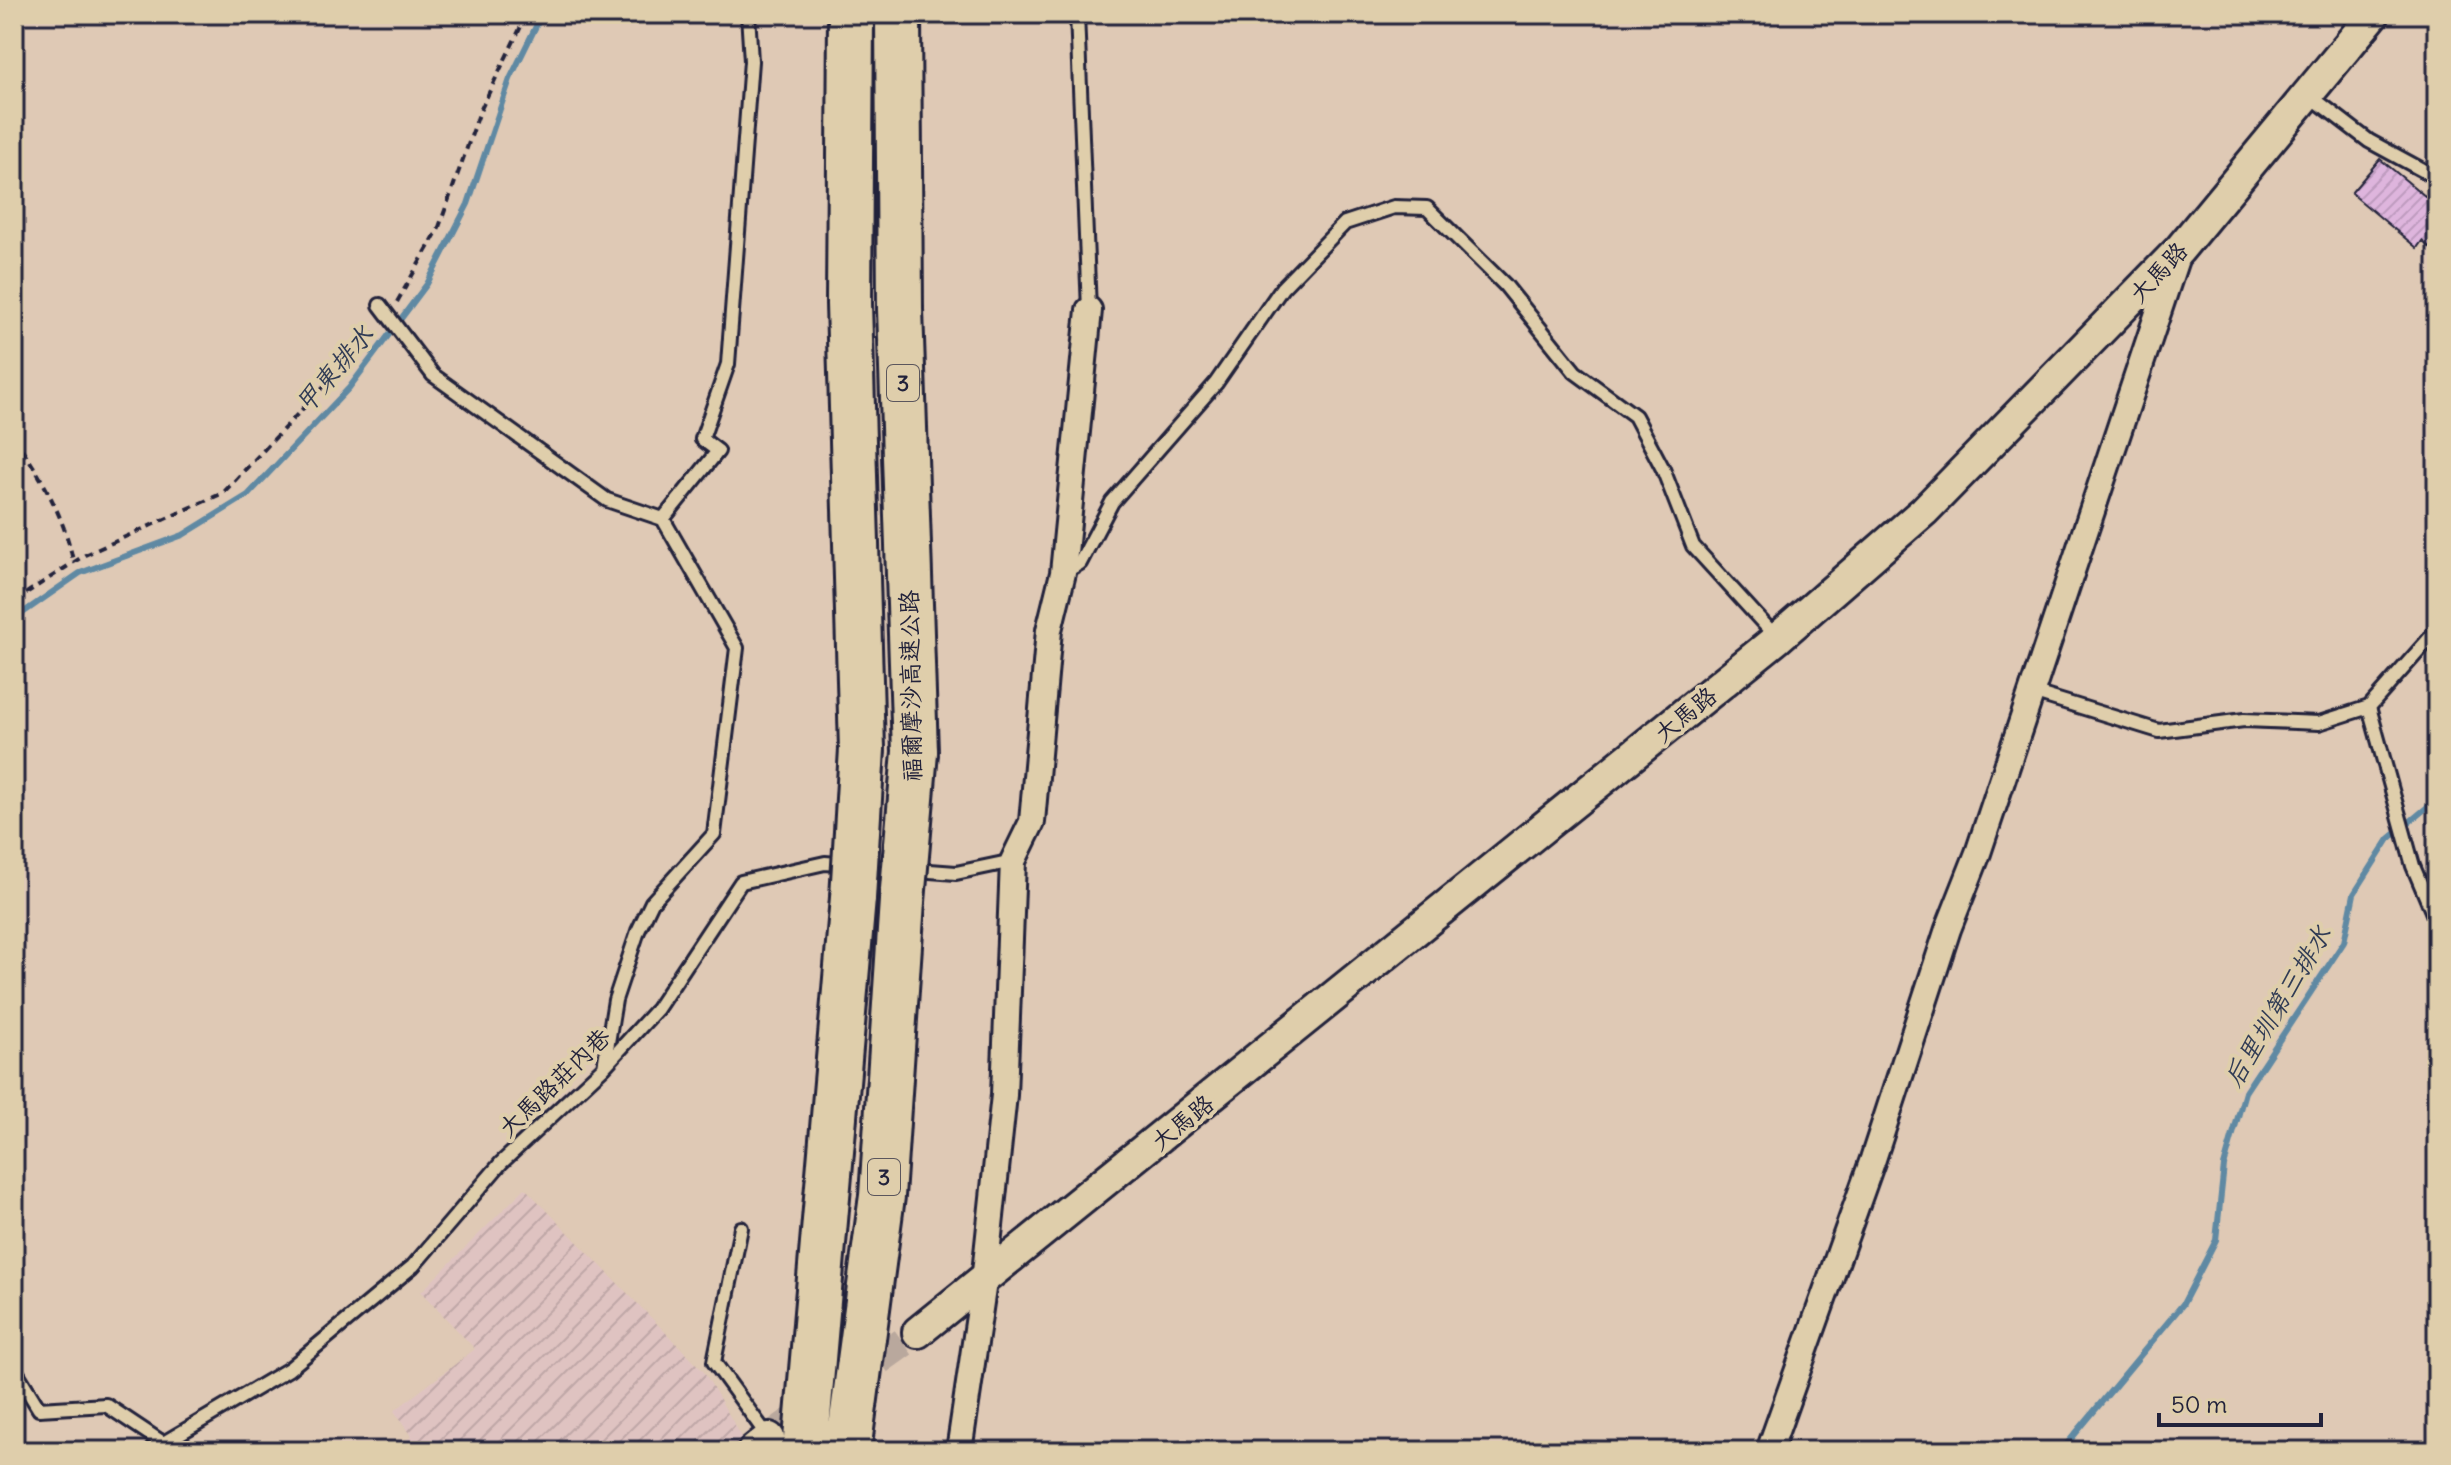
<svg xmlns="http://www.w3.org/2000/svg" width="2451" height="1465" font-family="Delius,'LXGW WenKai TC',sans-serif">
<defs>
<pattern id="industrial-furrows" width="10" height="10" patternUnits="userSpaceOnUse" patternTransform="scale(2)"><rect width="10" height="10" fill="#dfc3c1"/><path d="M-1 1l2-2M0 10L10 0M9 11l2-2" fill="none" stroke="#bfa7a7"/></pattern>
<pattern id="building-hatch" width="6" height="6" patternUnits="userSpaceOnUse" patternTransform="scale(2)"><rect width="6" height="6" fill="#deb5dd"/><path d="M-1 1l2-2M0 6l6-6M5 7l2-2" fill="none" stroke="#be9bbf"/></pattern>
</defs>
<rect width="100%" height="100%" fill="#dfc9b5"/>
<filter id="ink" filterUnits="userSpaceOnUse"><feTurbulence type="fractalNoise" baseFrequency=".0125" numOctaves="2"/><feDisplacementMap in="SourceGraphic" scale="16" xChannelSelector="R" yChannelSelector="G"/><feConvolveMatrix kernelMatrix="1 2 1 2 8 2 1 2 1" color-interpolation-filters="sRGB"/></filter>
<g filter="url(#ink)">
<path fill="url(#industrial-furrows)" d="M525,1188L704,1372L746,1444L737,1451H392L412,1436L394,1411L475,1349L421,1292Z"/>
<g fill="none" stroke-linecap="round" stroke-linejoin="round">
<path stroke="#5f89a3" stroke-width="6" d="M14,619L80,573L183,535L248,495L349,388L427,284L468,204L510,79L542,14
M2061,1451L2183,1304L2216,1240L2224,1166L2245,1092L2344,942L2354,894L2389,839L2437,799"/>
</g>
<path fill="url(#building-hatch)" stroke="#22223b" stroke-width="2" d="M2380,159L2437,206V254L2422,241L2417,248L2351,193Z"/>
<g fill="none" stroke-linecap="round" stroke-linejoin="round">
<path stroke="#b9a89d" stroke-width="30" stroke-dasharray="30 15" stroke-linecap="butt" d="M769,1438L918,1332"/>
<defs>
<path id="service" d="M1077,14L1089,310
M2309,95L2369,141L2437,178
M380,305L433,375L607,500L663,519
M1063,573L1080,563L1112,502L1216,383L1282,288L1345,223L1394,207L1427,208L1505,285L1575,372L1635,416L1663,469L1693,546L1777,638
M2032,692L2159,731L2244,720L2319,723L2369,707L2437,630
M2369,707L2413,866L2437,923
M604,1067L615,1000L638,931L652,902L714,834L737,648L663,519L718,451L702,439L728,364L751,61L748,14
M741,1228L714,1362L769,1438
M14,1368L39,1409L106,1405L163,1443
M150,1451L289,1369L413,1266L501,1163L604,1067L657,1009L741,882L825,863L956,873L1013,861"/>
<path id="minor" d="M959,1451L984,1282L1004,1095L1013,861L1032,822L1049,630L1063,573L1089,310
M1769,1451L1873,1159L1948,929L1978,853L2178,253"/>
<path id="tertiary" d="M918,1332L1778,638L1924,511L2179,250L2374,14
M753,1451L769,1438"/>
<path id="motorway" d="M851,14L849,304L862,749
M898,14L900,309L915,752
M805,1451L853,898
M848,1451L882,1196L902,901"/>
</defs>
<use href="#service" stroke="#22223b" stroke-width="18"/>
<use href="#minor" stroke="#22223b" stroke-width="30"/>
<use href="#tertiary" stroke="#22223b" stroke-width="36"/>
<use href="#motorway" stroke="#22223b" stroke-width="50"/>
<path stroke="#22223b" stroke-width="4" stroke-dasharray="8 6" stroke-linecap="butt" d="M397,302L438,230L480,111L527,14
M14,438C40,473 65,518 73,561
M14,601L85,555L223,493L378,329"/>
<use href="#service" stroke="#dfceab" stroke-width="12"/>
<use href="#minor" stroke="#dfceab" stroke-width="24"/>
<use href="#tertiary" stroke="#dfceab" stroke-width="30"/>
<use href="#motorway" stroke="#dfceab" stroke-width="44"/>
<defs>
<path id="motorway-bridge" d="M853,898L862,749
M902,901L915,752"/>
</defs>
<use href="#motorway-bridge" stroke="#22223b" stroke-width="50" stroke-linecap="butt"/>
<use href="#motorway-bridge" stroke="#dfceab" stroke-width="44"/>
</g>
</g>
<g text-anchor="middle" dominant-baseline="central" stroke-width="8" stroke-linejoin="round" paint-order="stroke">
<g fill="#dfceab" stroke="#5b565d" stroke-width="2">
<rect x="887" y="365" width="32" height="36" rx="6"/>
<rect x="868" y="1159" width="32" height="36" rx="6"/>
</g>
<g font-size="22" font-weight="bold" fill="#22223b">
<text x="903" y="383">3</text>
<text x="884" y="1177">3</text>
</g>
<g font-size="24" fill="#22223b" stroke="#dfceab">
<text transform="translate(2158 272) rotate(-47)">大馬路</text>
<text transform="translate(910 686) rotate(-91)">福爾摩沙高速公路</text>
<text transform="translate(1685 714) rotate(-39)">大馬路</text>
<text transform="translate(554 1082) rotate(-44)">大馬路莊內巷</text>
<text transform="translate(1182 1122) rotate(-39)">大馬路</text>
</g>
<g font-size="26" font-style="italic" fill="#313c55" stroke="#dfceab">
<text transform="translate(334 369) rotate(-50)">甲東排水</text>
<text transform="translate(2277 1006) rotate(-59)">后里圳第三排水</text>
</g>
</g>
<rect width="2451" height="1465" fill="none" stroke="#dfceab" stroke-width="48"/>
<rect x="24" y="24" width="2403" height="1417" fill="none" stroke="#22223b" stroke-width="3" filter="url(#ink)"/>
<path d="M2159 1413v12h162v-12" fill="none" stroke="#22223b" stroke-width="4"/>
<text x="2171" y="1413" font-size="24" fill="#22223b" stroke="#dfceab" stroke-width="6" paint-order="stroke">50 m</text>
</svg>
